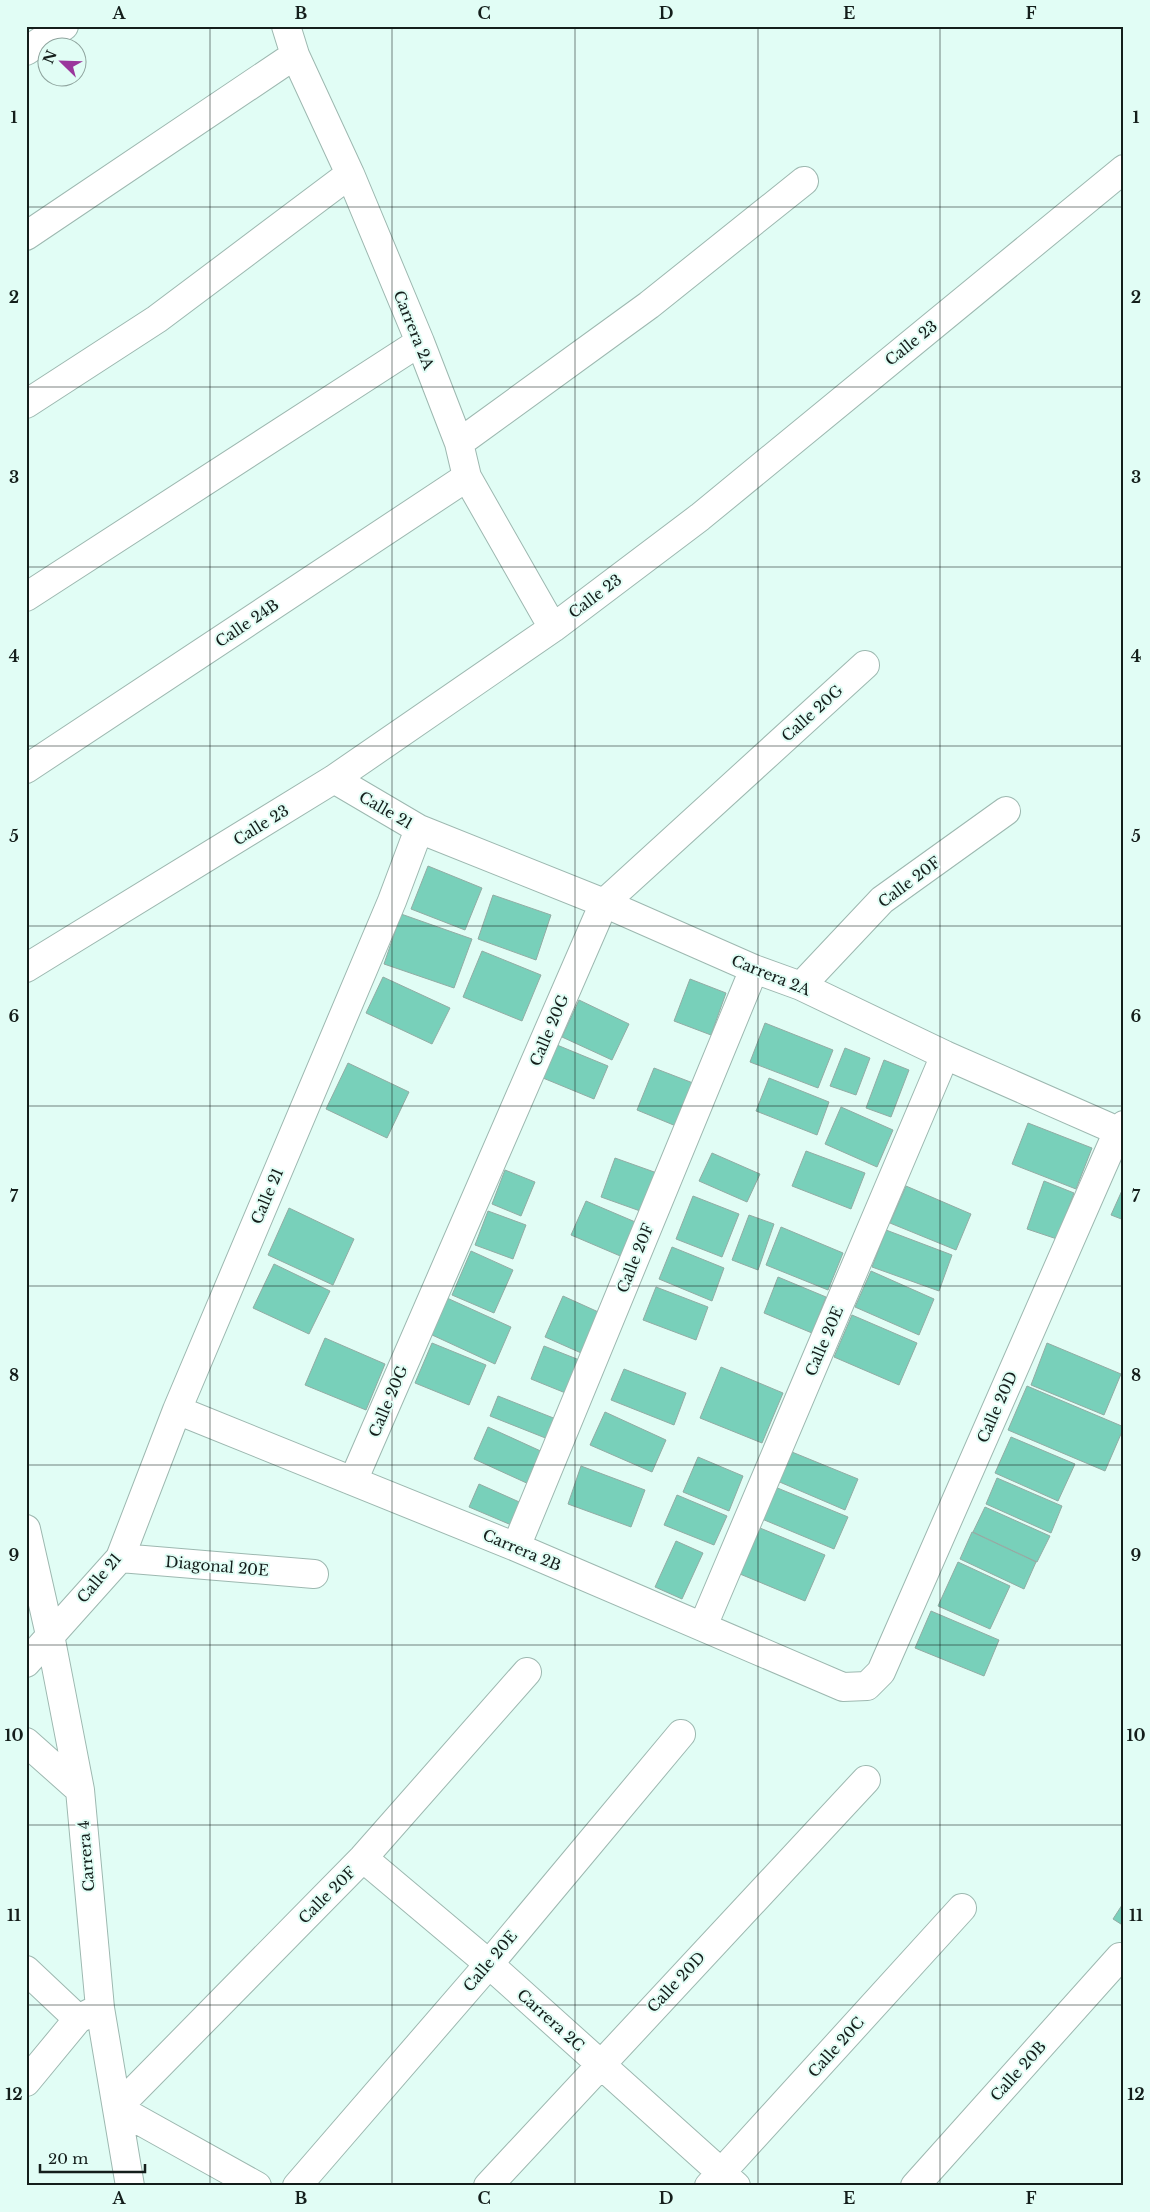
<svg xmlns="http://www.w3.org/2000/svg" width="1150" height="2212" font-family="'Libre Baskerville',serif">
<rect width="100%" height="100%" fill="#e1fdf5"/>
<path fill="#78d0ba" stroke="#92aca4" d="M428,866L482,888L465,930L411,909Z
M493,895L551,915L536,960L478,939Z
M401,914L472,939L454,988L384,964Z
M482,951L541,975L522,1021L463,997Z
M383,977L450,1008L432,1044L366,1013Z
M690,979L726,993L711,1035L674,1021Z
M579,1000L629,1024L612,1060L562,1037Z
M765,1023L833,1050L818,1088L750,1062Z
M557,1045L608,1066L594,1099L543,1078Z
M845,1048L870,1058L856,1095L830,1086Z
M884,1060L909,1070L891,1117L866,1108Z
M348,1063L409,1092L387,1138L326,1109Z
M654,1068L693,1083L676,1126L637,1110Z
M769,1078L829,1102L817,1135L756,1111Z
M841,1107L893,1130L877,1167L825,1144Z
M1028,1123L1092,1148L1076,1189L1012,1164Z
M806,1151L865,1173L851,1209L792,1186Z
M712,1153L760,1174L747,1202L699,1181Z
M615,1158L657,1173L643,1212L601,1197Z
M505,1170L535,1182L521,1216L492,1204Z
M1044,1181L1074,1193L1057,1239L1027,1229Z
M906,1186L971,1214L956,1250L890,1223Z
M1124,1186V1220L1111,1215Z
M693,1196L739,1214L722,1257L676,1239Z
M586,1201L640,1224L625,1258L571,1235Z
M289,1208L354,1239L333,1285L268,1255Z
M488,1211L526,1225L513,1259L475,1245Z
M749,1215L774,1224L758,1270L732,1260Z
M781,1227L843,1253L828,1290L766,1265Z
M886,1230L952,1255L939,1291L872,1267Z
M672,1247L724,1268L712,1301L659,1279Z
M471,1251L513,1270L494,1313L452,1295Z
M274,1264L330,1291L309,1334L253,1308Z
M871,1271L934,1299L919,1335L855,1307Z
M778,1277L826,1297L812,1333L764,1313Z
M656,1287L708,1307L696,1340L643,1320Z
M563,1296L605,1315L588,1356L545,1337Z
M447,1298L511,1327L495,1364L430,1334Z
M852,1315L917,1343L899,1385L834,1357Z
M325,1338L385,1364L366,1410L305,1385Z
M432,1343L486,1365L469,1405L415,1383Z
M1047,1343L1121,1374L1104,1415L1031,1385Z
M544,1346L582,1361L568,1394L531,1379Z
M721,1367L783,1393L762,1443L700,1418Z
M624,1369L686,1393L674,1425L611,1400Z
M1027,1386L1124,1427L1105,1471L1008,1430Z
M498,1396L561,1421L553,1441L490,1416Z
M605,1412L666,1440L652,1472L590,1445Z
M488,1427L545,1453L531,1485L474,1459Z
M1011,1437L1075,1464L1058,1501L995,1473Z
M787,1450L858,1479L845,1510L775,1480Z
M698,1457L743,1476L729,1511L683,1492Z
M581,1466L645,1490L631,1527L568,1504Z
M997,1478L1062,1506L1051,1533L986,1504Z
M479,1484L526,1505L516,1527L469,1507Z
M775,1487L848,1517L834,1549L762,1519Z
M677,1495L727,1516L714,1545L664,1525Z
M985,1507L1050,1536L1037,1562L973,1532Z
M760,1528L825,1555L805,1601L740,1574Z
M972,1532L1036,1562L1024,1589L960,1559Z
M676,1541L703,1553L682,1599L655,1587Z
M958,1562L1010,1586L990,1629L938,1606Z
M931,1611L999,1640L984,1676L915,1648Z
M1124,1902V1926L1113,1919Z"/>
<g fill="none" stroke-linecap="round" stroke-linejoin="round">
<defs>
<path id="minor" d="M286,26L295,55L350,174L420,342L459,443L467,477L553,628
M26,51L64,26
M26,236L295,55
M26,404L157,319L350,174
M459,443L649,305L804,181
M26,597L420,342
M26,769L467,477
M419,829L604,903L754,969L801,986L945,1055L1118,1131
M26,968L334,779L553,628L700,517L1124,169
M801,986L882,900L1006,811
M177,1410L516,1547L843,1687L867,1686L881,1672L1118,1131L1124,1125
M353,1481L604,903L865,665
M26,1529L50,1635L80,1790L100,2008L130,2186
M516,1547L754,969
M120,1558L314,1574
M703,1626L945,1055
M26,1663L120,1558L177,1410L392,901L419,829L334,779
M26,1742L80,1790
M363,1858L489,1964L736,2186
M26,1970L78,2019
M26,2082L78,2019L100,2008
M257,2186L117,2108L363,1858L527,1672
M297,2186L489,1964L681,1734
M488,2186L866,1780
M709,2186L962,1908
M915,2186L1120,1957"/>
</defs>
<use href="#minor" stroke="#9db8b0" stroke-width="30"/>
<use href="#minor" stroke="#fff" stroke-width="28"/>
</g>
<path fill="none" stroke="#141e1b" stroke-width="1" stroke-opacity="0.55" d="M210,26V2186M392,26V2186M575,26V2186M758,26V2186M940,26V2186M26,207H1124M26,387H1124M26,567H1124M26,746H1124M26,926H1124M26,1106H1124M26,1286H1124M26,1465H1124M26,1645H1124M26,1825H1124M26,2005H1124"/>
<g text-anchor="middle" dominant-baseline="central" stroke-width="4" stroke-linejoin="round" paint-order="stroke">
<g font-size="15" fill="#141e1b" stroke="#e1fdf5">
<text transform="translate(414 330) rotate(68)">Carrera 2A</text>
<text transform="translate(911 343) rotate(-39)">Calle 23</text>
<text transform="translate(595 596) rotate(-37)">Calle 23</text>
<text transform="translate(247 623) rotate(-34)">Calle 24B</text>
<text transform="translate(812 713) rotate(-42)">Calle 20G</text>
<text transform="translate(386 810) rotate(30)">Calle 21</text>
<text transform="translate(261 825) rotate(-32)">Calle 23</text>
<text transform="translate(909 882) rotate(-37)">Calle 20F</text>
<text transform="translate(771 975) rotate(22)">Carrera 2A</text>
<text transform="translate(549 1030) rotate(-67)">Calle 20G</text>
<text transform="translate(267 1196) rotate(-67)">Calle 21</text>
<text transform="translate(635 1258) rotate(-68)">Calle 20F</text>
<text transform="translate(824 1341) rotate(-67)">Calle 20E</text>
<text transform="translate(388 1401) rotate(-67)">Calle 20G</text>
<text transform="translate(997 1407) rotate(-66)">Calle 20D</text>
<text transform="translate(522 1550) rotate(23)">Carrera 2B</text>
<text transform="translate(217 1566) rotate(5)">Diagonal 20E</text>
<text transform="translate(99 1578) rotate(-50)">Calle 21</text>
<text transform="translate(86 1856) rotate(-95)">Carrera 4</text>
<text transform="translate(327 1895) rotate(-45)">Calle 20F</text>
<text transform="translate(490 1961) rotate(-50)">Calle 20E</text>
<text transform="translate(676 1982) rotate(-47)">Calle 20D</text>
<text transform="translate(551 2020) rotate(42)">Carrera 2C</text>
<text transform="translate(836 2047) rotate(-48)">Calle 20C</text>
<text transform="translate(1018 2071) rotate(-48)">Calle 20B</text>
</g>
</g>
<rect width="1150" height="2212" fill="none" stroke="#e1fdf5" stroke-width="55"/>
<g transform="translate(62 62) rotate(293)"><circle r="24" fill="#e1fdf5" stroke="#8fa49e"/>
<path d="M0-4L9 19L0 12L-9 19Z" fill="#9a369c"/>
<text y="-8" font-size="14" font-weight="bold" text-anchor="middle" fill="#141e1b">N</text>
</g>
<path d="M40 2164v8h105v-8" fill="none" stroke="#141e1b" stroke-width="2.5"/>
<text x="48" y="2164" font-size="15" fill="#141e1b" stroke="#e1fdf5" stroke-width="4" paint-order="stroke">20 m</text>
<rect x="28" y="28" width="1094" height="2156" fill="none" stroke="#141e1b" stroke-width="2"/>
<g font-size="16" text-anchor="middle" font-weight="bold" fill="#141e1b">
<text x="119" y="19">A</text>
<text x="301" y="19">B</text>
<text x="484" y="19">C</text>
<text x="666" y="19">D</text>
<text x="849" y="19">E</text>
<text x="1031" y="19">F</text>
<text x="14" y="123">1</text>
<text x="1136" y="123">1</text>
<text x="14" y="303">2</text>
<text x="1136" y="303">2</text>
<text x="14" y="483">3</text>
<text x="1136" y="483">3</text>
<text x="14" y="662">4</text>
<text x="1136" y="662">4</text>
<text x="14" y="842">5</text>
<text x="1136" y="842">5</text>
<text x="14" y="1022">6</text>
<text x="1136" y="1022">6</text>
<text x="14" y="1202">7</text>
<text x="1136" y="1202">7</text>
<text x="14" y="1381">8</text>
<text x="1136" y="1381">8</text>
<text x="14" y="1561">9</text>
<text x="1136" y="1561">9</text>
<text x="14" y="1741">10</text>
<text x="1136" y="1741">10</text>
<text x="14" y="1921">11</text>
<text x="1136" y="1921">11</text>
<text x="14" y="2100">12</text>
<text x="1136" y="2100">12</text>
<text x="119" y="2204">A</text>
<text x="301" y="2204">B</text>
<text x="484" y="2204">C</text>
<text x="666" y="2204">D</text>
<text x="849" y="2204">E</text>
<text x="1031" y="2204">F</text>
</g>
</svg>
